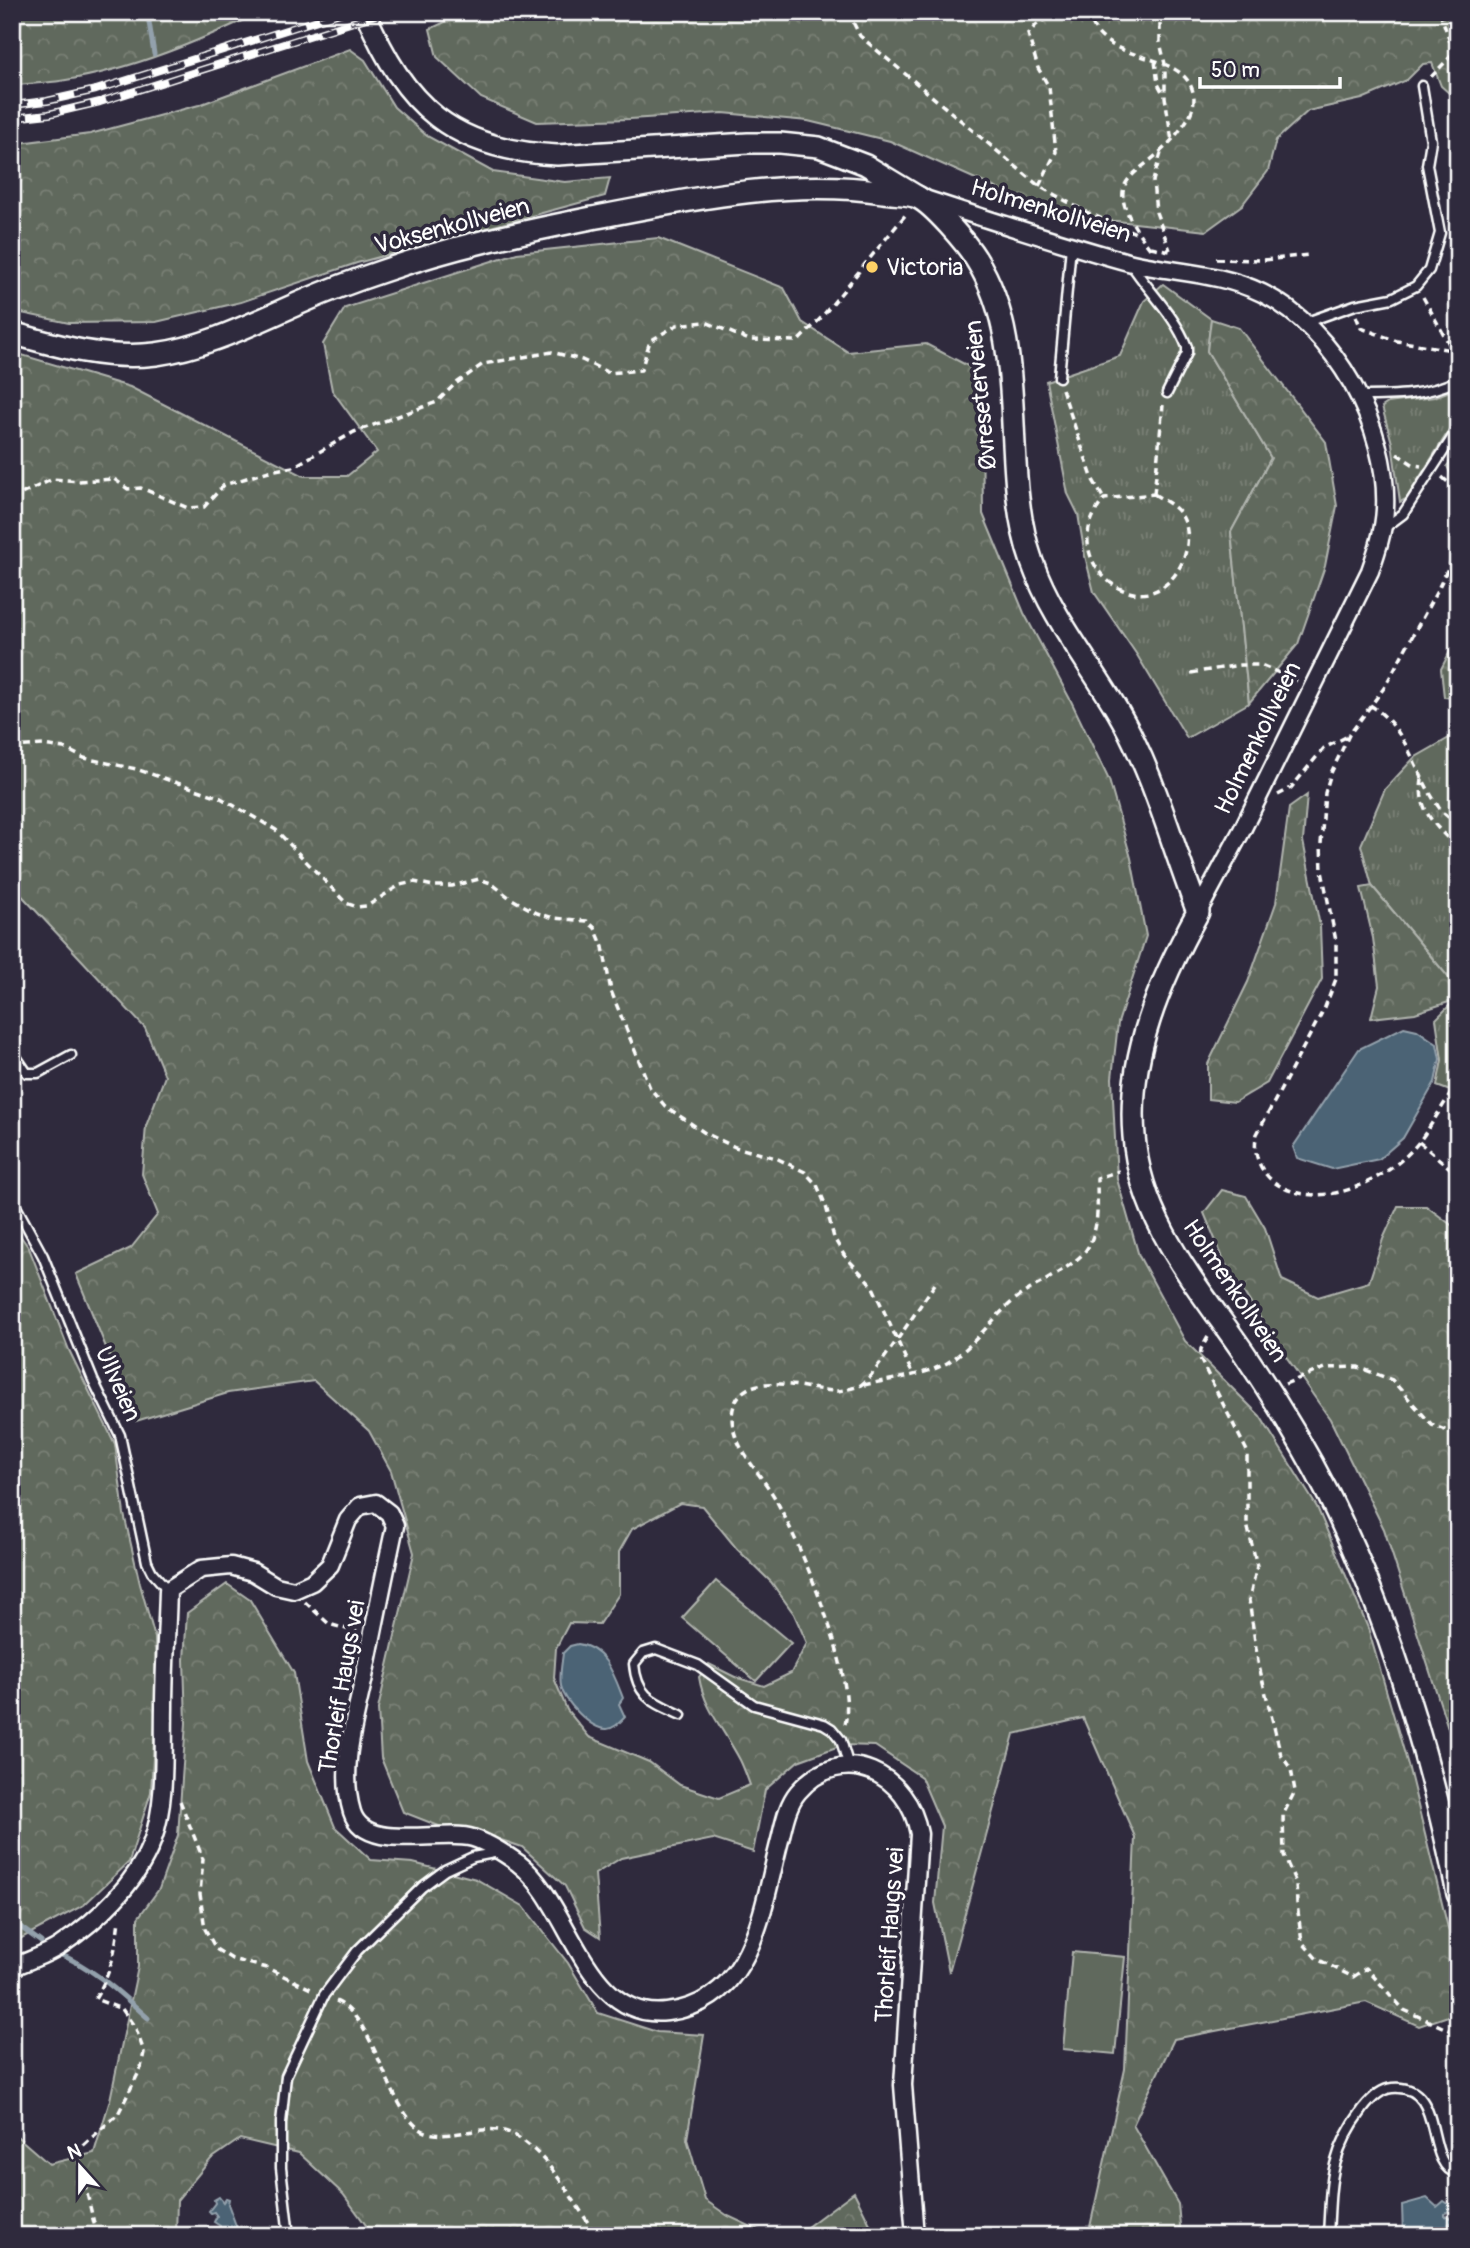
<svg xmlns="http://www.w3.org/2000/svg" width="1470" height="2248" font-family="Pangolin,sans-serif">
<defs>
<pattern id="grass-tufts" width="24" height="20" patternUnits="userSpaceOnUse" patternTransform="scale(1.75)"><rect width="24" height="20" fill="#61695d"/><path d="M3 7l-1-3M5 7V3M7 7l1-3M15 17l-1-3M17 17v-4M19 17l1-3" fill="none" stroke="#798075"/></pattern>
<pattern id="forest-crowns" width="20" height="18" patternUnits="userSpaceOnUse" patternTransform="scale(1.75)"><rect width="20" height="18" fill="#61695d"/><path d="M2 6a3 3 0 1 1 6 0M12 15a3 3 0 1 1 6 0" fill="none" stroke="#798075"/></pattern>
</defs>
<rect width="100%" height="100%" fill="#2f2a3d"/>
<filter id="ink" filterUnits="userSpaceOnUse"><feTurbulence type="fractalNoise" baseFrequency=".0143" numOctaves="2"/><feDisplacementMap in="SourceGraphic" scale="14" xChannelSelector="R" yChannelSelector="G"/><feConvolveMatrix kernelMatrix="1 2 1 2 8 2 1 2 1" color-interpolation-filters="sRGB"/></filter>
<g filter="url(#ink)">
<path fill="url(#grass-tufts)" stroke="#b0b4ae" stroke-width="2" d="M1163,284L1211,319L1207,351L1271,458L1231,532L1249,703L1187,738L1137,655L1094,592L1085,556L1078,514L1068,494L1046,381L1120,356L1144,301Z
M1458,388V416L1406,499L1400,502L1392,443L1382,407L1388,403L1434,397Z
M1458,452V489L1447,466Z
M1458,733V1094L1437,1086L1442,1060L1436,1019L1455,1000L1454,984L1372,886L1361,845L1385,789L1414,758Z"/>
<path fill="url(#forest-crowns)" stroke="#b0b4ae" stroke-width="2" fill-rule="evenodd" d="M12,12H261C199,41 134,69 66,80C49,83 30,84 12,85Z
M466,12H1458V101L1441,86L1432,63L1423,64L1407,80L1362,99L1308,111L1276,140L1268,171L1242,205L1206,231L1117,221L1068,220L890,141L808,121L723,113L630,119L537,122L481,98L437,57L430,29Z
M350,49L365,60L394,107L427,136L493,172L565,182L610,178L605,196L357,263L241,302L156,322L69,323L12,311V144L90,134L199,105Z
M658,238L784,288L802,322L848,352L926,344L970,367L982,418L983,514L1024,613L1071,701L1109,780L1131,858L1146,936L1118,1023L1112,1078L1117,1179L1139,1256L1185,1341L1260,1416L1317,1507L1368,1628L1408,1765L1449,1932L1451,2015L1419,2026L1366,2002L1174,2039L1133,2125L1178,2204L1181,2236H1088L1125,2069L1135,1837L1083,1718L1014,1734L949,1972L935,1903L942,1826L921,1777L875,1746L842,1745L798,1761L765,1790L753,1852L713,1839L621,1858L595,1874L600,1937L585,1927L565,1886L522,1847L477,1832L444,1828L403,1812L381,1758L378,1709L414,1553L391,1471L369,1431L314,1381L228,1393L136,1421L76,1274L131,1248L158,1214L142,1174L146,1126L165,1076L145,1028L12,885V352L130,387L304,476H347L377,452L332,390L323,344L345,308L517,253ZM680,1503L702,1506L737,1549L771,1582L794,1614L807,1643L791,1673L764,1686L735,1677L709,1664L699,1677C704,1709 725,1731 740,1760C744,1768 747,1777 750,1785L719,1798L680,1785L649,1762L589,1737L567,1710L554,1678L556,1648L569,1623L599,1624L619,1594V1552L632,1529Z
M1211,319L1239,328L1326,442L1337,506L1325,566L1298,644L1249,703L1231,532L1271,458L1207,351Z
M1458,636V698L1444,697L1441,669Z
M1307,795L1303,841L1320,926L1322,979L1267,1083L1235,1102L1208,1099V1064L1248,982L1276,903L1289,808Z
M1372,886L1454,984L1455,1000L1415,1013L1371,1018L1379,986L1373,938L1361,888Z
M1222,1190L1246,1196L1265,1228L1282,1280L1318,1297L1369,1282L1383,1239L1398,1206H1426L1458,1230V1759L1384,1529L1330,1419L1273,1338L1225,1263L1204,1213Z
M12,1224L29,1248L69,1350L115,1444L124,1514L140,1584L155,1638L156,1707L151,1792L129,1862L84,1905L12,1943V1488L19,1450L12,1448Z
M227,1584L250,1600L294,1673L308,1761L335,1827L371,1860L413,1863L476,1879L523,1906L568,1963L598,2013L657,2032L704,2035L687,2139L705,2200L728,2216L771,2236H494L493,2230L481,2232V2236H374L343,2194L299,2153L240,2139L211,2159L177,2200L176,2236H12V2132L49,2164L94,2153L110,2100L138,1967V1918L159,1889L178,1835L186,1723L184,1660L187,1613Z
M854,2192L876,2236H795Z"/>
<path fill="#61695d" stroke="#b0b4ae" stroke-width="2" d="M716,1581L791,1643L756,1681L682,1618Z
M1072,1952L1125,1957L1115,2054L1063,2049Z"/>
<path fill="#4b6375" stroke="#93a1ac" stroke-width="2" d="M1404,1027L1417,1030L1437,1044L1440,1059L1435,1082L1403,1138L1379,1159L1332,1169L1297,1158L1293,1147L1359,1049Z
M578,1644C606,1648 614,1675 623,1698L619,1704L625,1717C620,1722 615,1728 607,1729C591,1730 564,1701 561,1686C559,1676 562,1663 563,1653L570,1646Z
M219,2197L223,2202L226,2198L229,2199L228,2204L238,2231L245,2230L246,2236H220V2226L214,2222L217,2216L214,2212L211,2213L209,2211L215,2203L214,2200Z
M1427,2198L1437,2207L1444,2201L1453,2207L1445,2214V2216L1452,2218V2222L1449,2224L1454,2227L1448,2236H1403L1402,2205Z"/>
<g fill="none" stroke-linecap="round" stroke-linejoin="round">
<path stroke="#93a1ac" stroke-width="5" d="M151,12L149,22L154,54
M12,1921L41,1942
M57,1953C92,1967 120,1993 148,2018
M12,2234L13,2236"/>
<defs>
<path id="service" d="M1131,264C1149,292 1175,315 1187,347V353L1167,393
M1304,323L1355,305L1392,298L1416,286L1429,270L1440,233L1427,165L1431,141L1422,86
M1059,377L1071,246
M1359,396C1394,396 1426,396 1458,380
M1383,529L1403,514L1458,429
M12,1051L27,1073H38L71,1055
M12,1199L43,1256L93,1380L120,1435L147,1562L152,1572L168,1590
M681,1715C654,1702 637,1698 634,1664L643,1653L656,1649L698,1665L754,1705L824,1724L832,1729L841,1740L849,1767
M289,2236L281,2168V2123L286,2076L324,1995L357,1951L422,1887L445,1870L473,1857L499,1852
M1328,2236C1331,2183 1329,2154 1363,2109C1370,2100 1380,2089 1392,2088C1447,2083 1422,2165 1458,2174"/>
<path id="minor" d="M925,199C992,221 1059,243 1128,262C1173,273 1219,272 1262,293C1335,329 1389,428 1385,509C1384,530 1377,551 1370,571L1242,830L1198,912
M12,1968C28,1960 47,1955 61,1945C98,1920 136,1884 152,1842C167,1801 163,1751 164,1708C164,1669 167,1629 168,1590L201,1569L231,1566L253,1572L276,1586L294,1590L312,1582L330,1565L348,1520L360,1506L376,1503L389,1513L395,1526C384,1577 374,1627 364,1677C355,1720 339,1769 352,1812C365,1854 442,1828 473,1838C489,1843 504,1853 518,1863C571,1903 585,2022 667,2012C754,2002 762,1908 780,1840C784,1824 787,1805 798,1792C843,1740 909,1774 919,1834L903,2085L915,2236"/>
<path id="tertiary" d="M365,12C405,107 453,150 557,155L748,143H780L819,147L866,165L919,197"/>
<path id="secondary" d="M12,333C60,347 106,360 156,354C208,347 255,322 302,302C329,290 356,280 383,271C451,247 522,232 592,218C686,200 787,178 883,192C894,194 908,193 917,197C933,204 967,244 976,259C1032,347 998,466 1032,562C1055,627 1105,680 1134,742C1160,796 1176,856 1198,912C1160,981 1127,1056 1134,1136C1140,1221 1198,1286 1244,1353C1275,1399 1304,1447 1329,1496C1391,1621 1430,1757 1458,1894"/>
</defs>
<use href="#service" stroke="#fff" stroke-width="13"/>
<use href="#minor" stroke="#fff" stroke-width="21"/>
<use href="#tertiary" stroke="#fff" stroke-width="24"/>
<use href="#secondary" stroke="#fff" stroke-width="26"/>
<path stroke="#fff" stroke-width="3.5" stroke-dasharray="7 5" stroke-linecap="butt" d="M848,12L860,36L1039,186L1084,211L1140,235
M1089,12C1096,69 1189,45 1194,98C1194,109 1189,118 1182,127C1143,184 1089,168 1151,250
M1160,12V42L1165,64V97L1172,141
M1440,12L1458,66
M1155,61L1158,84L1164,95
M1431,77L1453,54
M1161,153L1153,181L1156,212L1170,250
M1039,186L1056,152L1049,87L1038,68L1028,34L1036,25L1056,12
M1151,247L1174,252
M1216,259L1264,260L1309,255
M1423,297L1453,351H1458
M1356,316L1361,328L1397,341L1452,350
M1062,389L1093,480L1104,499
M1397,454L1414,465L1421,466
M1442,477L1450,484L1458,505
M12,494L15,497L53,479L79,481L114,479L128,489L141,488L188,508L204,507L224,485L269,471L293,467L354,432L437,402L454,385L483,364L552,352L582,360L609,373L641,370L650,341L677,325L706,322L749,340L798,341L820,319L907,213
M1154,494C1163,500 1173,504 1180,513C1197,536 1183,576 1159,589C1132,604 1098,581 1090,554C1084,533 1091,516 1104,499Z
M1154,494L1163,405
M1458,523L1450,564L1437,591L1384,688L1349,735L1331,773L1325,793L1321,844L1322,871L1336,941V979L1325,1007L1257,1134C1252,1151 1259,1171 1274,1182C1318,1214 1388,1181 1418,1143C1433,1124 1443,1103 1458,1084
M1452,563L1458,556
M1191,673L1240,665H1261L1297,681
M1370,705C1408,729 1414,771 1438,806C1442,813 1451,819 1458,825
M12,747L43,745L64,748L84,758L136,769L219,797L276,830L346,903L357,907L367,906L400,885L414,882L434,886H452L479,879L491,883L510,898L537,913L554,918L587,921L595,928L603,947L611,991L650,1088L665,1106L705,1133L735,1147L776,1158L805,1172L817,1185L826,1206L834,1238L844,1255L872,1285L913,1375
M1422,779C1417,813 1437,826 1458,849
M1278,795L1291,788L1324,748L1348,736
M1419,1142L1458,1175
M1208,1337L1201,1349L1200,1359L1247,1451V1524L1257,1566L1249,1600L1258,1662L1281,1755L1291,1769L1295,1791L1283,1815L1284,1856L1296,1883L1297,1904L1302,1942L1317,1959L1353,1977L1366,1968L1404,2010L1458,2034
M1285,1384L1325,1368L1358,1367L1392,1380L1432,1425L1458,1435
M864,1385C891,1379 923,1376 947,1363C975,1346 992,1317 1018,1297C1036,1284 1077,1266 1088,1247C1100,1226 1097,1202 1097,1178L1119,1171
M305,1602L329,1624L357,1632
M845,1724C857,1675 800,1544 775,1498C760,1472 726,1441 733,1409C743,1365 810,1392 838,1391C844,1390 853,1388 859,1386C873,1381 924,1298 938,1280
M180,1801L203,1859L200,1894L205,1929L216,1949L232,1959L267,1968L313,1990
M336,2001C374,2018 384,2095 415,2125C440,2149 482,2119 512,2134C548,2152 574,2203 597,2236
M97,2236L77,2151L118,2114L141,2068L144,2052L136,2029L122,2009L95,1999C112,1971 115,1952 119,1920"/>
<use href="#service" stroke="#2f2a3d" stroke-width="8"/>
<use href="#minor" stroke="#2f2a3d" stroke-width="16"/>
<use href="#tertiary" stroke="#2f2a3d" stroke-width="19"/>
<use href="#secondary" stroke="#2f2a3d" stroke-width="21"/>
<defs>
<path id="rail" d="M12,105L47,101L96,90L343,12
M12,118L49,114L100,102L385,12"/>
</defs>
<use href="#rail" stroke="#fff" stroke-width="8"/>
<use href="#rail" stroke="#2f2a3d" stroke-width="5" stroke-dasharray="16" stroke-linecap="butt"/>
</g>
</g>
<circle fill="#ffd166" stroke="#2f2a3d" stroke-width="2.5" cx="872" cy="267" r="7"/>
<g text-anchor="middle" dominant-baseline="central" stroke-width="7" stroke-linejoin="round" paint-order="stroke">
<g font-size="24" fill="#fff" stroke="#2f2a3d">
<text transform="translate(1051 211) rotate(17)">Holmenkollveien</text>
<text transform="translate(452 226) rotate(-15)">Voksenkollveien</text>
<text transform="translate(981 395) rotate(-96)">Øvreseterveien</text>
<text transform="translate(1258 738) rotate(-64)">Holmenkollveien</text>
<text transform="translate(1235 1291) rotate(56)">Holmenkollveien</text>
<text transform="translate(118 1384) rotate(66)">Ullveien</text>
<text transform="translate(342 1687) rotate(-80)">Thorleif Haugs vei</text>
<text transform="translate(890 1935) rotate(-86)">Thorleif Haugs vei</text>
</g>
<g font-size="24" fill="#fff" stroke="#2f2a3d" text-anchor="start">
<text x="886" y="267">Victoria</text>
</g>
</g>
<rect width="1470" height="2248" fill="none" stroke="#2f2a3d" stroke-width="42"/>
<rect x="21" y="21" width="1428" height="2206" fill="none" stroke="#fff" stroke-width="2.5" filter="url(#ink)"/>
<g transform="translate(80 2167) rotate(339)" stroke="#2f2a3d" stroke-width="5" paint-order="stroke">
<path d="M0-5L12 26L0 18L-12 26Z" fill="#ffffff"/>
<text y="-10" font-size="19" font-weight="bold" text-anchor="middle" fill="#ffffff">N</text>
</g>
<path d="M1200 77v10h140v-10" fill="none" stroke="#ffffff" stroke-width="3.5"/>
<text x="1211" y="77" font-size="21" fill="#ffffff" stroke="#2f2a3d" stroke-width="5" paint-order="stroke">50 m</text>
</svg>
